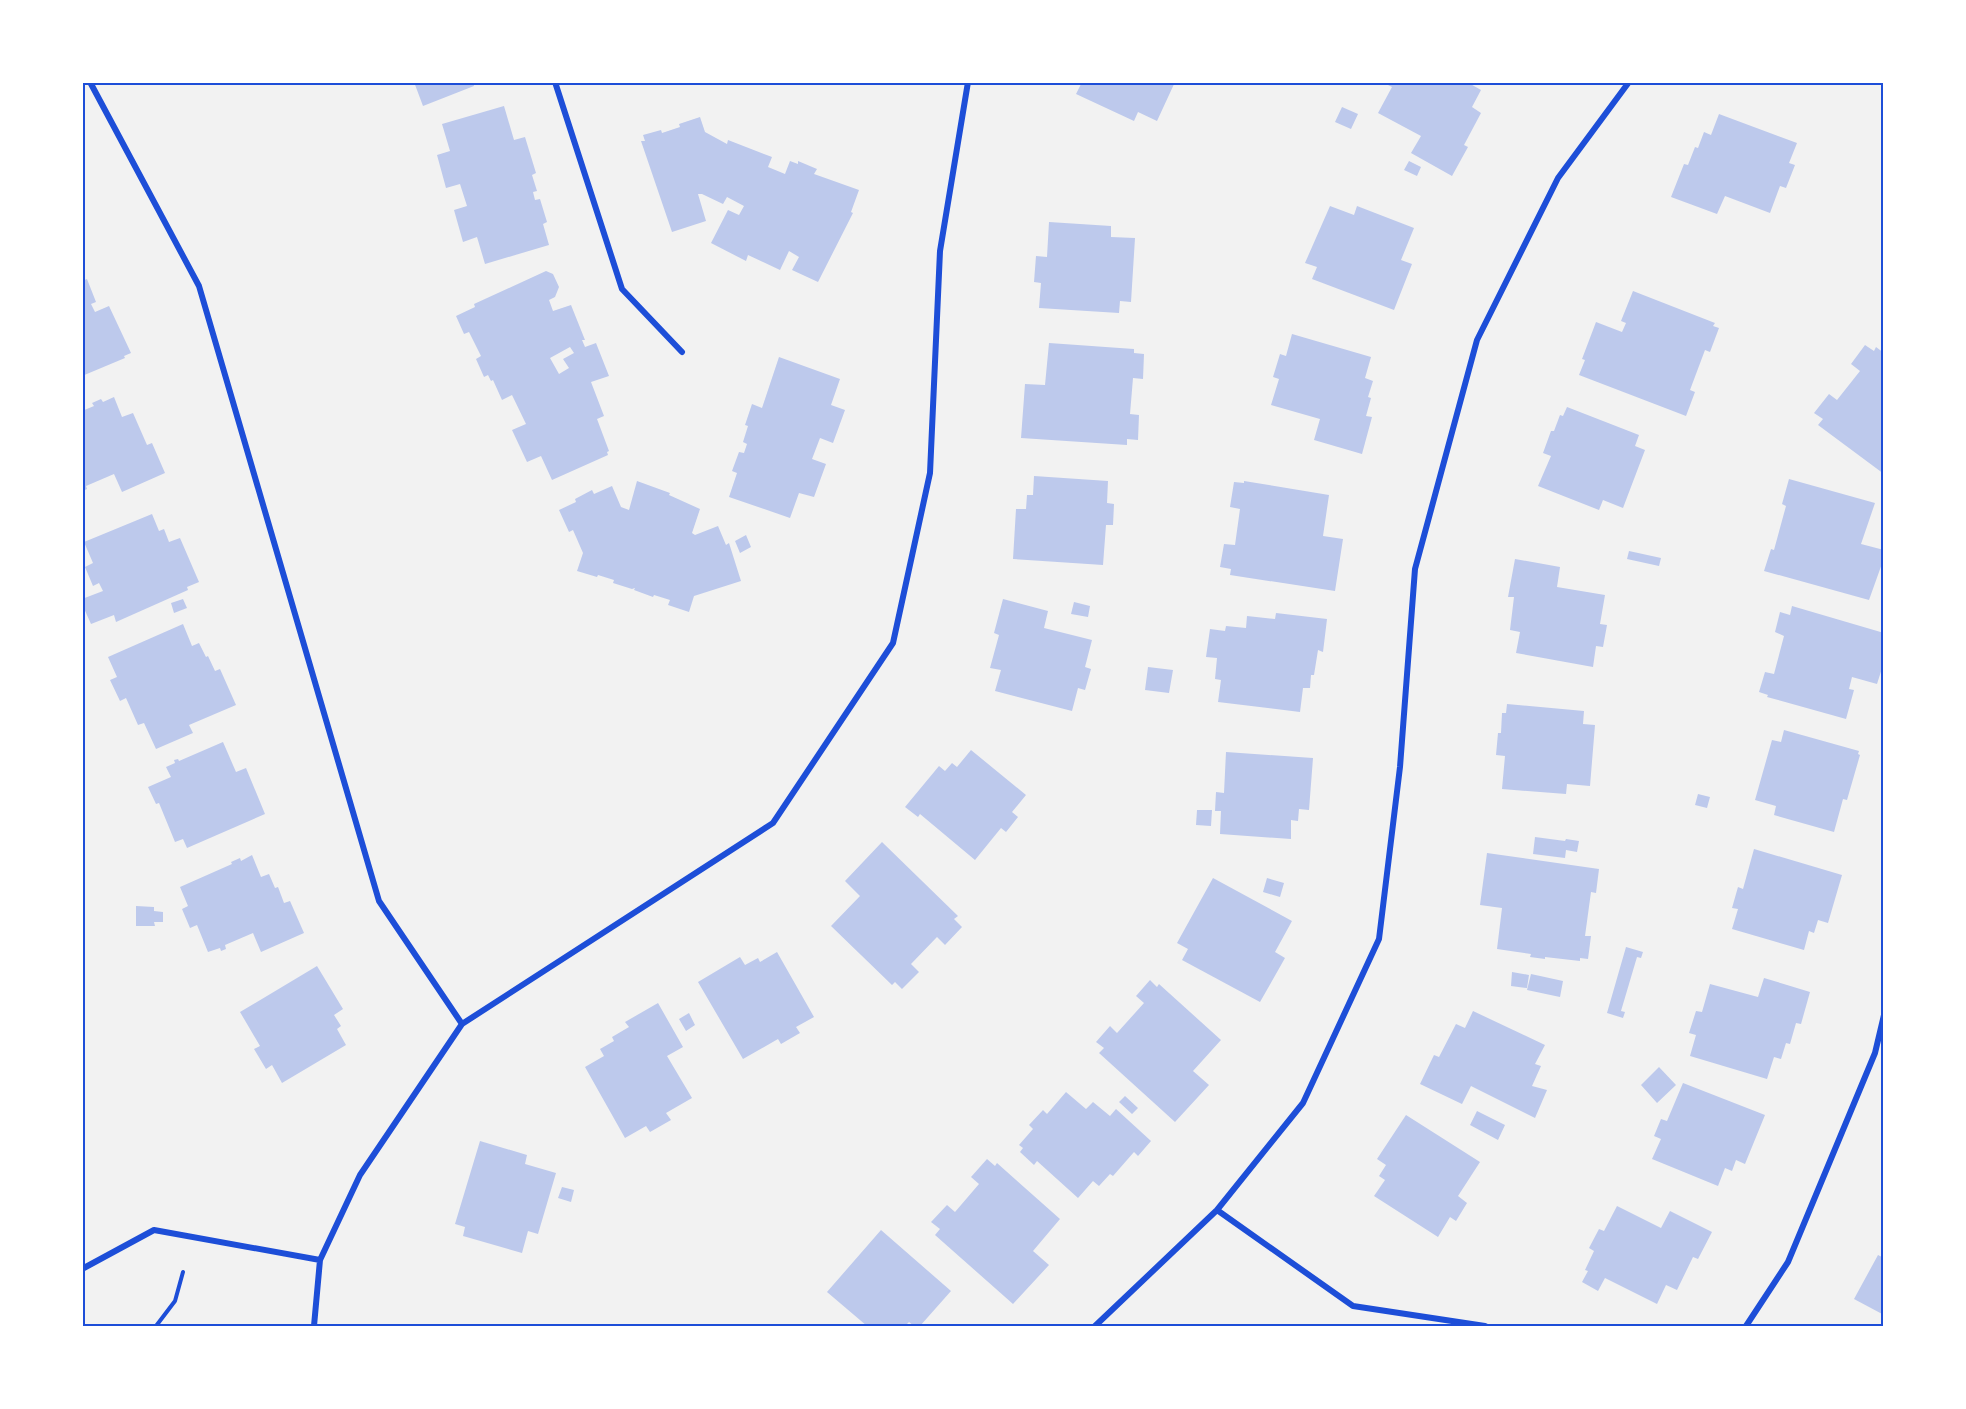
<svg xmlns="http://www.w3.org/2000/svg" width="1966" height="1409" font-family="Overpass,sans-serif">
<rect width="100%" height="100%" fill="#f2f2f2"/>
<path fill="#bdc9ec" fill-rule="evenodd" d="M414,82H473L474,86L423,106Z
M1082,82H1175L1157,121L1138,112L1134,121L1076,94Z
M1387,82H1467L1481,90L1472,107L1481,113L1464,145L1468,147L1452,176L1411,153L1421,136L1378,113L1392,87L1386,84Z
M504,106L514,140L525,137L536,173L532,175L537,191L533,192L535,200L540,199L547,222L543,224L549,245L485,264L477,237L463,242L454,210L467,206L460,184L446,188L437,155L450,151L442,124Z
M1342,107L1358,114L1351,129L1335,122Z
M1719,114L1797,143L1789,163L1795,165L1786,188L1780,186L1770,213L1725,196L1717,214L1671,197L1684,164L1688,165L1695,147L1698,148L1704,132L1711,135Z
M700,117L705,132L727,144L728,140L772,157L768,167L785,174L790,161L798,164V161L817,169L814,174L859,190L851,212L853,213L818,282L792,270L799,257L789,251L780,270L748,255L746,261L711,243L728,210L739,215L744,206L727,197L723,204L702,194H698L706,221L672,232L641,141H645L643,135L661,130L662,133L680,127L679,124Z
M1409,161L1421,167L1417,176L1404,170Z
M1330,206L1354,215L1357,206L1414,228L1401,260L1412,264L1394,310L1312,279L1317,267L1305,263Z
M1049,222L1111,226V237L1135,238L1131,302L1120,301L1119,313L1039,308L1041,283L1034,282L1036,256L1047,257Z
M546,271L553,274L559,287L555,297L549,300L553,311L571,305L585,340H582L585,347L596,343L609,376L591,382L604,416L597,419L609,451L607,452L608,455L552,480L541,456L527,462L512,430L526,424L512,395L502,400L493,380L491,381L488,375L484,377L476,359L481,356L469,332L464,334L456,316L475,307L474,304ZM570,347L574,353L563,359L569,368L559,374L550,358Z
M87,279L96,302L91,304L95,312L109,306L131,353L124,356L125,358L82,376V281Z
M1633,291L1715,323L1713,326L1719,328L1710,352L1705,350L1690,390L1695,392L1686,416L1579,375L1585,360L1582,359L1596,322L1622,332L1626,323L1621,321Z
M1292,334L1371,357L1365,378L1373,381L1368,397L1371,398L1366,416L1372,417L1362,454L1314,440L1320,419L1271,405L1279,379L1273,377L1280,354L1286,356Z
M1049,343L1134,349V353L1144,354L1143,379L1133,378L1130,414L1139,415L1138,440L1127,439V445L1021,438L1025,384L1045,385Z
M1865,345L1874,351L1876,347L1884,353V474L1818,425L1823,419L1814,413L1829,394L1837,400L1860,371L1851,364Z
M779,357L840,379L831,405L845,410L833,443L820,438L812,459L826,464L814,497L799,493L790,518L729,497L737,473L732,471L739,452L744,453L747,444L743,442L748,426L745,425L752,404L762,408Z
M114,397L122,417L133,413L147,445L152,443L165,473L122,492L114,474L86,486L87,489L83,491L82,411L94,406L92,403L101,399L103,402Z
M1567,407L1639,435L1635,446L1645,450L1623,508L1603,500L1599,510L1538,486L1551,456L1543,453L1551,431H1554L1560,415L1563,416Z
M1034,476L1108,481L1107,503L1114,504L1113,525H1106L1103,565L1013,559L1016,509H1026L1027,495H1033Z
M1789,479L1875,503L1861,544L1884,550V558L1869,600L1764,571L1771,549L1774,550L1786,506L1782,504Z
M637,481L670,493L669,495L700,509L692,533L695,535L718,526L726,545L729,543L741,581L694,596L689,612L668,605L670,600L654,595L653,597L634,590L635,588L632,589L613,583L614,580L598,575L597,577L577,571L583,553L573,530L569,532L559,510L576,502L575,499L592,490L594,494L612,486L621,507L629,510Z
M1244,481L1329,495L1323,536L1343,539L1335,591L1230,575L1231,569L1220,567L1224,544L1235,545L1240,509L1230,507L1234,482L1244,483Z
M152,514L159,531L164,529L169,542L180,538L199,582L187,587L188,590L116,622L114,615L91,624L82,604V599L103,591L99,583L93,586L85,567L93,563L84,542Z
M746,535L751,547L740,553L735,541Z
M1629,551L1661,558L1659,566L1627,559Z
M1515,559L1560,567L1557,587L1605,595L1600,624L1607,625L1603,647L1596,646L1593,667L1516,653L1520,632L1510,630L1514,597H1508Z
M183,599L187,608L174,613L171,603Z
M1003,599L1048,611L1044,628L1092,640L1085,667L1091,669L1085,690L1078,688L1072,711L995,691L1001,670L990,668L999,635L994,633Z
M1074,602L1090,606L1088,617L1071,614Z
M1792,606L1884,633V662L1877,684L1852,677L1849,689L1854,690L1846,719L1767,697L1768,695L1759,692L1765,672L1774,674L1784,636L1775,632L1780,612L1790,615Z
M1276,613L1327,619L1323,652L1318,650L1314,675H1311L1310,688H1303L1300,712L1218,702L1221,680L1215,679L1217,658L1206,657L1210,629L1225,631L1226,626L1246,628L1247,616L1275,619Z
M183,624L192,646L199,643L206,657L208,656L215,671L220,669L236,705L189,725L193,733L156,749L144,723L138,725L126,698L120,701L110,680L117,677L108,657Z
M1148,667L1173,670L1169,693L1145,690Z
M1507,704L1584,711L1583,724L1595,725L1590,786L1567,784L1566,794L1502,789L1505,756L1496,755L1498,733H1501L1502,713H1506Z
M1784,730L1859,751L1858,754L1860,755L1847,800L1843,799L1834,832L1774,815L1776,806L1755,800L1772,740L1781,742Z
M223,742L236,772L246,768L265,814L187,848L183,839L175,842L159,803L156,804L148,787L171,777L166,767L175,763L174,760L178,759L179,761Z
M971,750L1026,795L1012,812L1018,817L1006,832L1001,828L975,860L920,814L918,817L905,807L939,766L945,771L952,763L957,767Z
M1226,752L1313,758L1309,810L1299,809L1298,821L1291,820V839L1220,834L1221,811H1215L1216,792L1224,793Z
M1698,794L1710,797L1707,808L1695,805Z
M1197,810H1212L1211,826L1196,825Z
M1535,837L1565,841L1566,839L1579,841L1577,852L1566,850L1565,858L1533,854Z
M882,842L958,916L954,919L962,927L945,945L937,937L911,964L919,972L902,989L895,982L892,985L831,926L860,896L845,881Z
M1754,849L1842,875L1828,923L1818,920L1814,933L1809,931L1804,950L1732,929L1738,909L1732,908L1738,887L1743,889Z
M1487,853L1599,869L1596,893L1591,892L1585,936H1591L1588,959L1580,958V961L1545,957V959L1530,957L1531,954L1497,949L1502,908L1480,905Z
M252,855L261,877L269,874L275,888L278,887L284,903L290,901L304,933L261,952L253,933L225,945L226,949L221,951L220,948L208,952L197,925L190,928L182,909L188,906L180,887L232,864L231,862L240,858L241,861Z
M1213,878L1292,921L1275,952L1285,958L1260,1002L1182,960L1188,949L1177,943Z
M1267,878L1284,883L1280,897L1263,892Z
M136,906L154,907V911L163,912V922H154L155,926H136Z
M1626,947L1643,952L1641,958L1637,957L1621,1011L1625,1012L1623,1018L1607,1013Z
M777,952L814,1017L796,1027L800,1033L781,1044L778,1039L743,1059L698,982L740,957L745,965L758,958L760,962Z
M317,966L343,1009L334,1015L341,1026L337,1029L346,1045L282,1083L272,1065L266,1069L254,1049L260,1046L240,1012Z
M1512,972L1529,975L1527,988L1511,986Z
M1531,974L1563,981L1560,997L1527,990Z
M1764,978L1810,992L1801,1024L1796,1023L1790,1044L1786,1043L1781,1059L1774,1057L1767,1079L1690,1056L1696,1035L1689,1033L1696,1011L1702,1012L1710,984L1758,997Z
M1150,980L1157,987L1159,984L1221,1040L1193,1071L1209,1085L1175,1122L1099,1053L1104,1048L1096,1042L1110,1026L1117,1033L1144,1003L1136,996Z
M658,1003L683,1047L667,1056L692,1098L666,1113L671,1120L650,1132L646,1126L625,1138L585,1067L604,1056L600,1049L614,1041L612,1037L629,1027L625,1022Z
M1473,1011L1545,1045L1535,1064L1541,1066L1532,1086L1547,1090L1535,1118L1471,1086L1462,1104L1420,1084L1434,1055L1439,1057L1456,1024L1465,1028Z
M689,1013L695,1025L686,1031L679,1019Z
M1659,1067L1676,1085L1657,1103L1641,1085Z
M1683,1083L1765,1115L1745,1164L1736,1160L1732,1171L1725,1168L1718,1186L1652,1159L1661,1139L1654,1136L1661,1119L1667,1121Z
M1066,1092L1086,1109L1093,1102L1110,1116L1116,1109L1151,1141L1138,1156L1134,1152L1113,1176L1110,1174L1099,1186L1093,1181L1078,1198L1037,1161L1034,1165L1020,1152L1023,1148L1019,1145L1033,1129L1029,1125L1043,1110L1047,1114Z
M1125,1096L1138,1108L1132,1114L1119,1102Z
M1477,1111L1505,1125L1498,1140L1470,1125Z
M1406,1115L1480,1162L1458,1196L1467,1203L1456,1221L1450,1217L1438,1237L1374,1196L1385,1180L1379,1176L1386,1165L1377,1159Z
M480,1141L527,1155L525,1164L556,1173L538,1234L528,1231L522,1253L463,1236L465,1227L455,1224Z
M987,1159L995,1166L997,1163L1060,1219L1033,1251L1049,1265L1013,1304L935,1235L940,1229L931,1222L947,1205L955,1212L979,1184L971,1177Z
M562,1187L574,1190L571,1202L558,1198Z
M1617,1206L1661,1228L1670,1211L1712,1232L1698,1259L1693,1257L1677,1290L1666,1285L1657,1304L1605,1278L1598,1291L1582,1282L1588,1271L1585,1270L1594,1251L1589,1248L1599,1229L1604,1231Z
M881,1230L951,1291L920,1326H914L909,1322L905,1326H867L827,1292Z
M1878,1255L1884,1258V1315L1854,1299Z"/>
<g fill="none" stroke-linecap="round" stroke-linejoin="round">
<path stroke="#1d4ed8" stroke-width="4" d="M156,1326L175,1301L183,1272"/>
<path stroke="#1d4ed8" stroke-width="6" d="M90,82L199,286L379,901L462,1024
M555,82L622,289L682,352
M1217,1210L1353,1306L1485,1326
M82,1269L154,1230L320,1260
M314,1326L320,1260L360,1175L462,1024L773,823L893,643L930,473L940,251L968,82
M1095,1326L1217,1210L1303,1103L1379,939L1400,767L1415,569L1477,340L1558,178L1629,82
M1746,1326L1788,1262L1875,1053L1884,1015"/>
</g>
<rect width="1966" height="1409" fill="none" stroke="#ffffff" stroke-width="168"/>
<rect x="84" y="84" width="1798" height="1241" fill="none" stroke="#1d4ed8" stroke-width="2"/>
</svg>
